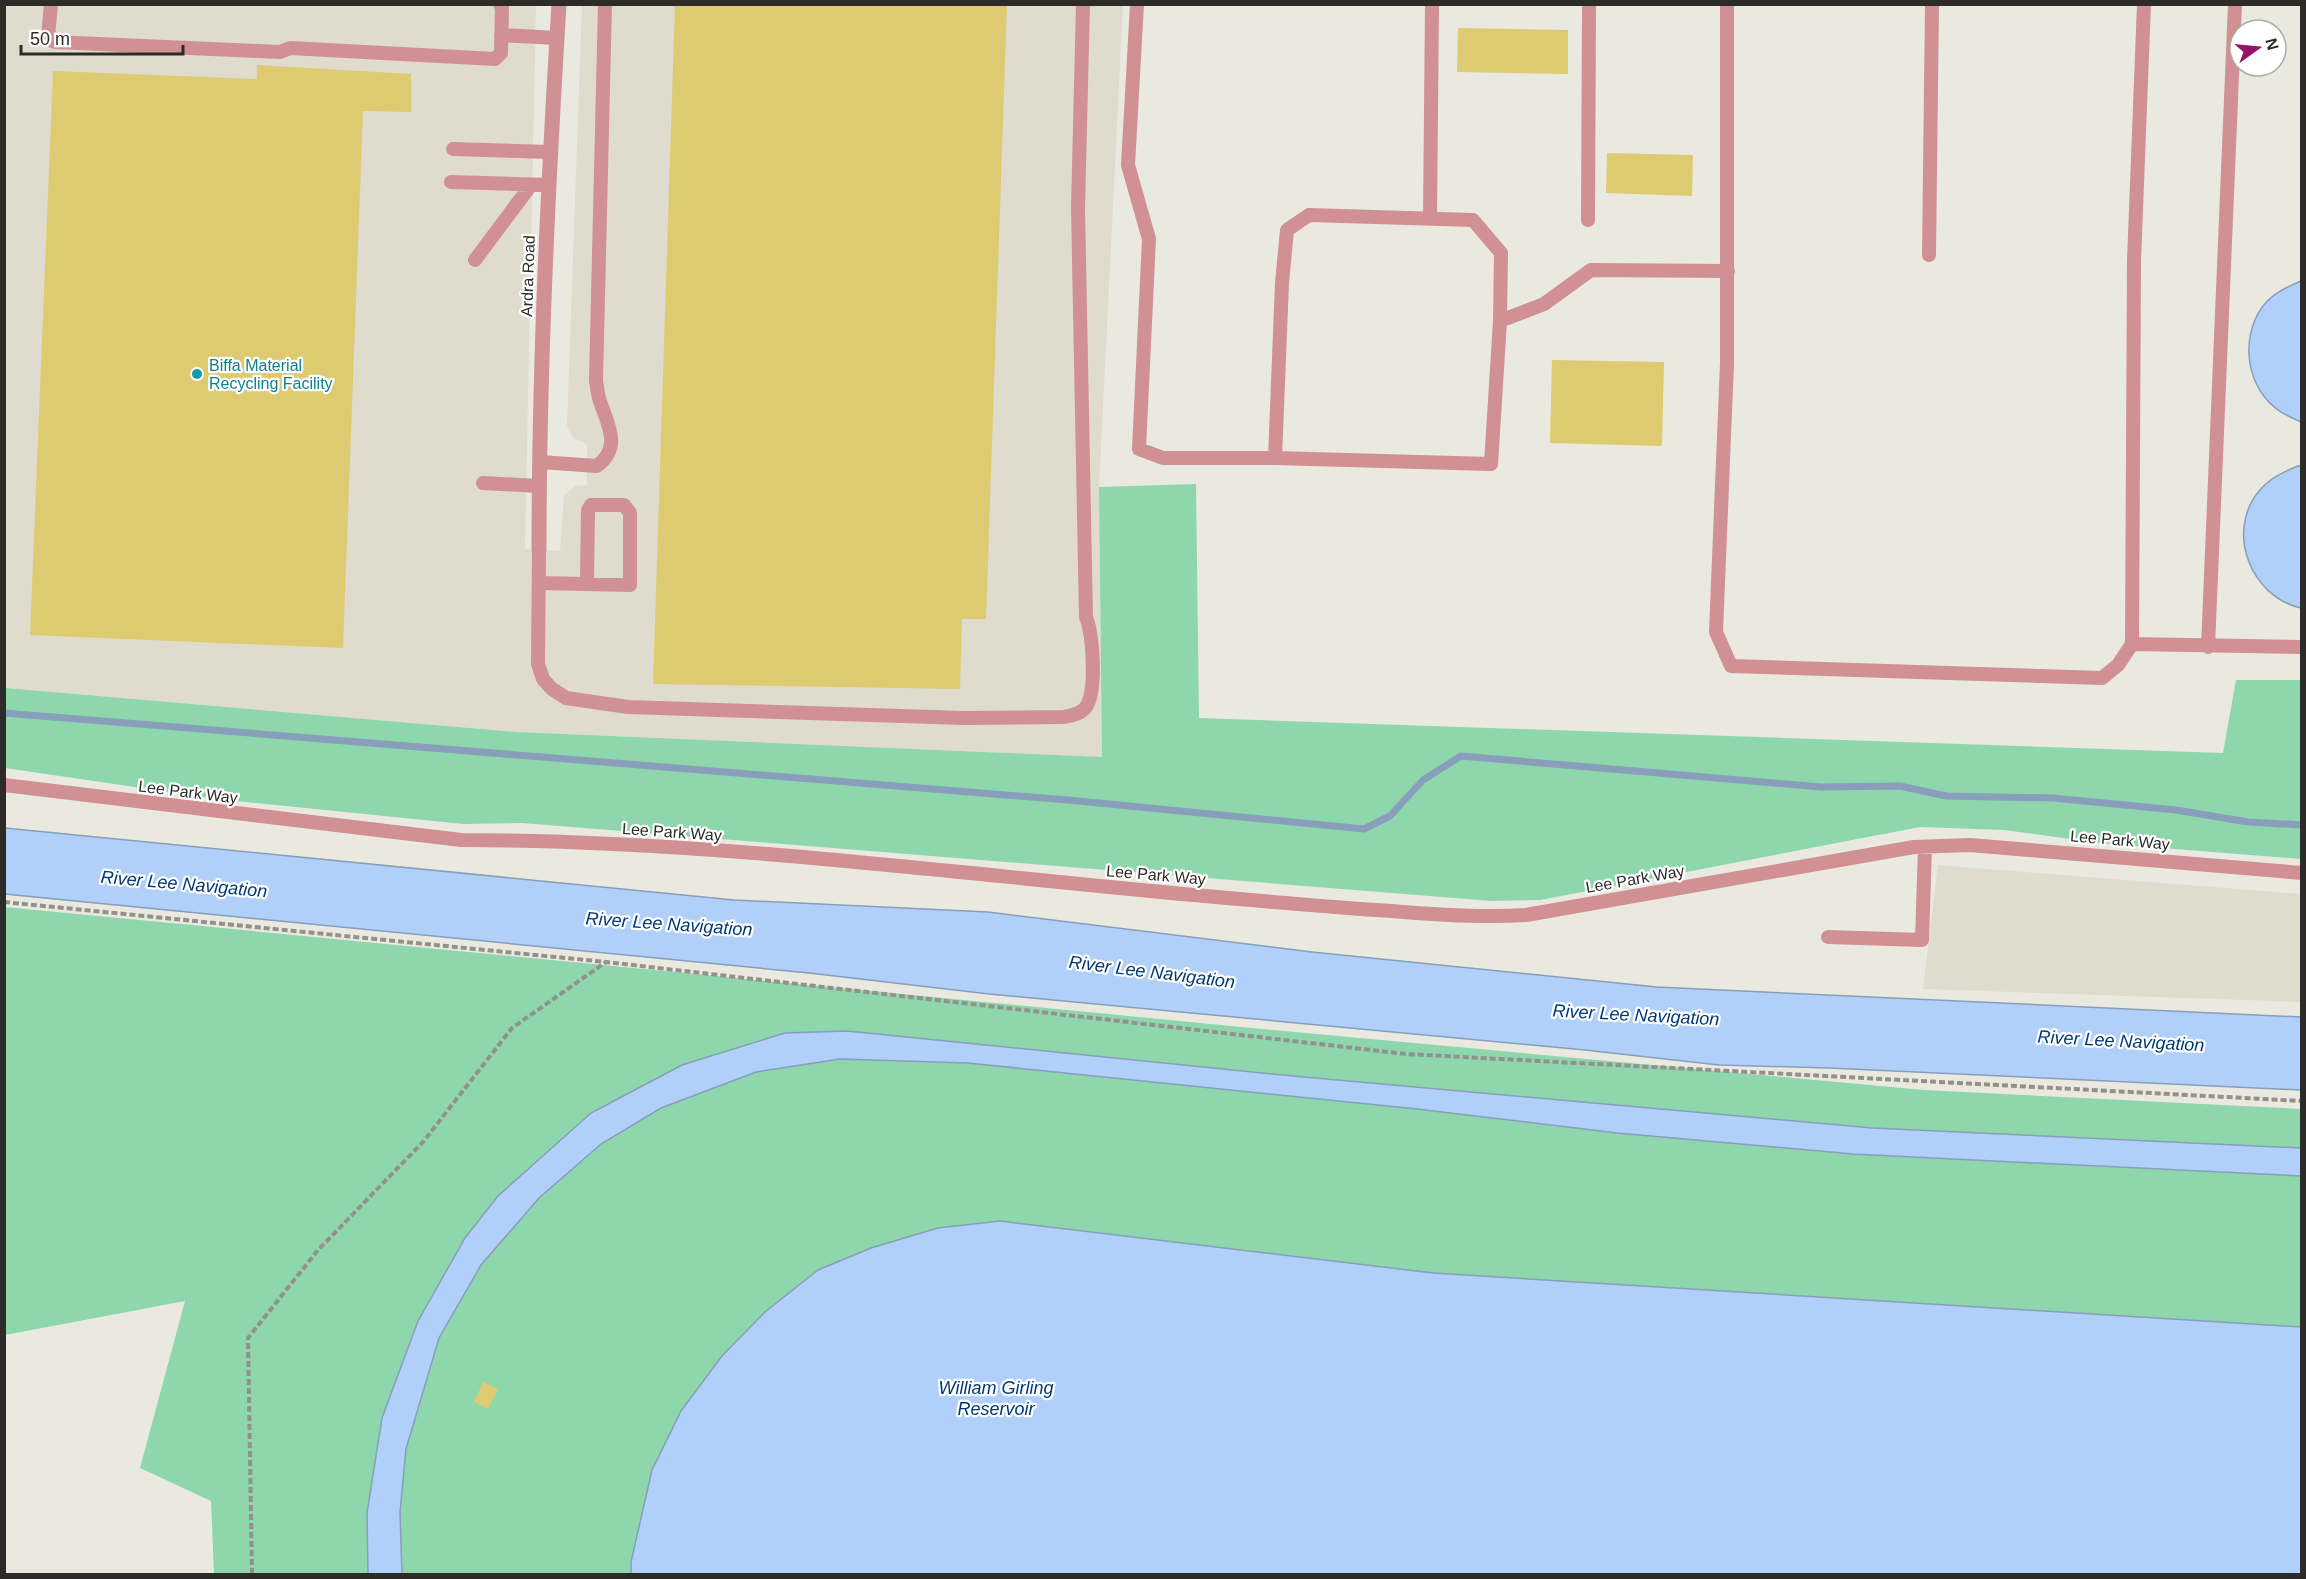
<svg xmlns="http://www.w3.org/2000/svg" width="2306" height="1579" font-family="Helvetica,sans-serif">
<rect width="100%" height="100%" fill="#eae9e0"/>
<path fill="#dfdcce" d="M4,5H536L525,549L560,551L564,495L575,486L587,485V444L574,439L567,426L582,5H1123L1099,487L1102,757L517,732L5,688Z
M1938,865L2301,894V1002L1923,989Z"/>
<path fill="#8ed6ac" d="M1196,484L1199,718L2223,753L2236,680H2301V859L2100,843L2004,830L1920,827L1540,900L1492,901L522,823L463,824L217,799L5,768V688L517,732L1102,757L1099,487Z
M5,907L1273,1030L1924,1090L2301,1109V1148L1873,1128L1293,1076L847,1031L785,1033L498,1196L465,1238L418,1321L367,1513L368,1574H214L211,1501L140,1468L185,1301L5,1335Z
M840,1059L968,1063L1417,1109L1617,1133L1853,1154L2301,1176V1327L1433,1273L1000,1221L938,1228L766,1312L722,1356L681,1411L652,1470L631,1562V1574H402L400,1512L406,1449L439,1338L481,1265L539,1198L601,1144L661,1108L756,1072Z"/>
<path fill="#b0d0f9" stroke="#889eba" stroke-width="1.5" d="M2301,281V422C2295,419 2287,416 2281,412C2246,390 2239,338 2263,306C2273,293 2287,287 2301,281Z
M2298,466H2301V608C2251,597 2225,532 2259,491C2270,478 2283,472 2298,466Z
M5,828L734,900L988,912L1312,952L1657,987L2301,1017V1090L1829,1068L1719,1065L1585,1050L989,994L809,973L5,894Z
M847,1031L1293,1076L1872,1128L2301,1148V1176L1853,1154L1617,1133L1417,1109L968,1063L840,1059L756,1072L661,1108L601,1144L539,1198L481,1265L439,1338L406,1449L400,1512L402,1574H368L367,1513L382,1418L418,1321L465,1238L498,1196L591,1113L682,1065L785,1033Z
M1000,1221L1433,1273L2301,1327V1574H631V1562L652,1470L681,1411L722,1356L765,1312L818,1270L871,1248L938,1228Z"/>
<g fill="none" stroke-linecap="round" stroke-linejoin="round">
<path stroke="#889eba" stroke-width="7" d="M4,713L1068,800L1364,829L1390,816L1423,780L1461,756L1821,787L1900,786L1946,796L2053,798L2176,810L2248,822L2302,825"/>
</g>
<path fill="#ddca71" d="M675,4H1007L986,619H962L960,689L653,684Z
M1458,28L1568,30V74L1457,72Z
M257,65L411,74V112L363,111L343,648L30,635L53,71L257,79Z
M1607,153L1693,155L1692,196L1606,193Z
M1552,360L1664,362L1662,446L1550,443Z
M483,1382L498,1389L488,1409L474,1402Z"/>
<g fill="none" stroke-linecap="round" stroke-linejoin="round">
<path stroke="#92918b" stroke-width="4" stroke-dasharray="6 3" stroke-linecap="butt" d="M4,902L606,962L1406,1054L2302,1101
M252,1574L248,1338L318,1250L423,1142L512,1028L606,962"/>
<path stroke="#d09094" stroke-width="14" d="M51,4L48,38L54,42L280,52L290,48L495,59L501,53L502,8L500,4
M1137,4L1128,165L1149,239L1139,449L1163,458H1275L1282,283L1287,230L1309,215L1473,220L1501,253L1500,321L1544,304L1591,270L1728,271
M1727,4V363L1716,632L1731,666L2102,678L2118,665L2132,644L2134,261L2144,4
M501,35L557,38
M453,149L549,152
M451,182L549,185
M1430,218L1432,4
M1588,220L1589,4
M1929,255L1932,4
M475,260L531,185
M1275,458L1491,464L1500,321
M540,462L597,466C621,448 609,427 601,404C598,397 597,388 596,380L605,4
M483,483L539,486
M539,550L538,664L543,679L552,689L566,698L628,707L964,718L1064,717C1072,715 1081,714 1086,707C1097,691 1093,635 1086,617L1078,208L1083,4
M540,583L630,585V513L624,505H591L588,510L587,583
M2132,644L2302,647
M2208,647L2235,4
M4,785L461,840C706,840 951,873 1194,895C1260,901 1326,907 1392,911C1437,915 1481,918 1526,915L1914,847L1970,845L2302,873
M1828,937L1922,940L1925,847"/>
<path stroke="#d09094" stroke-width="15" d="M539,550C539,368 548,186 559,4"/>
</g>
<circle fill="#0f9aa8" stroke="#fff" stroke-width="2" cx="197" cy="374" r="6"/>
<g text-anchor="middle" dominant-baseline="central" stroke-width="4.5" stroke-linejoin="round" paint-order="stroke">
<g font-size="16" fill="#2c2b28" stroke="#fff">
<text transform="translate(528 276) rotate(-88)">Ardra Road</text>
<text transform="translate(188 792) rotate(7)">Lee Park Way</text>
<text transform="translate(672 832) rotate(4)">Lee Park Way</text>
<text transform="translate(2120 840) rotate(5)">Lee Park Way</text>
<text transform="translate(1156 875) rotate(5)">Lee Park Way</text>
<text transform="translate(1635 879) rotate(-10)">Lee Park Way</text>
</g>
<g font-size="16" fill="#0d838f" stroke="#fff" text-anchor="start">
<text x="209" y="365">Biffa Material<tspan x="209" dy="18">Recycling Facility</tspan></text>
</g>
<g font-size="18" font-style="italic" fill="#023974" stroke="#fff">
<text transform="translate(184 884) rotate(5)">River Lee Navigation</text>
<text transform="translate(669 924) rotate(4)">River Lee Navigation</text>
<text transform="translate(1152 972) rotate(7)">River Lee Navigation</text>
<text transform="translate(1636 1015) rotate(3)">River Lee Navigation</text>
<text transform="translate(2121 1041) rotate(3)">River Lee Navigation</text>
<text x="996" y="1388">William Girling<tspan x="996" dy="21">Reservoir</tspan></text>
</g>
</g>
<rect width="2306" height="1579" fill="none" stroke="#2c2b28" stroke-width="12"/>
<g transform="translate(2258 48) rotate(75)"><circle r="28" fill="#ffffff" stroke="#abaaa9" stroke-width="1.5"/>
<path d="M0-4.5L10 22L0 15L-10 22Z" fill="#961169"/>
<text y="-9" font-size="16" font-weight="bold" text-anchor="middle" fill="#2c2b28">N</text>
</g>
<path d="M21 45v9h162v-9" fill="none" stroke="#2c2b28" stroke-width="3"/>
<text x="30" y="45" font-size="18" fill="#2c2b28" stroke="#ffffff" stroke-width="4.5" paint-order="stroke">50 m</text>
</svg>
